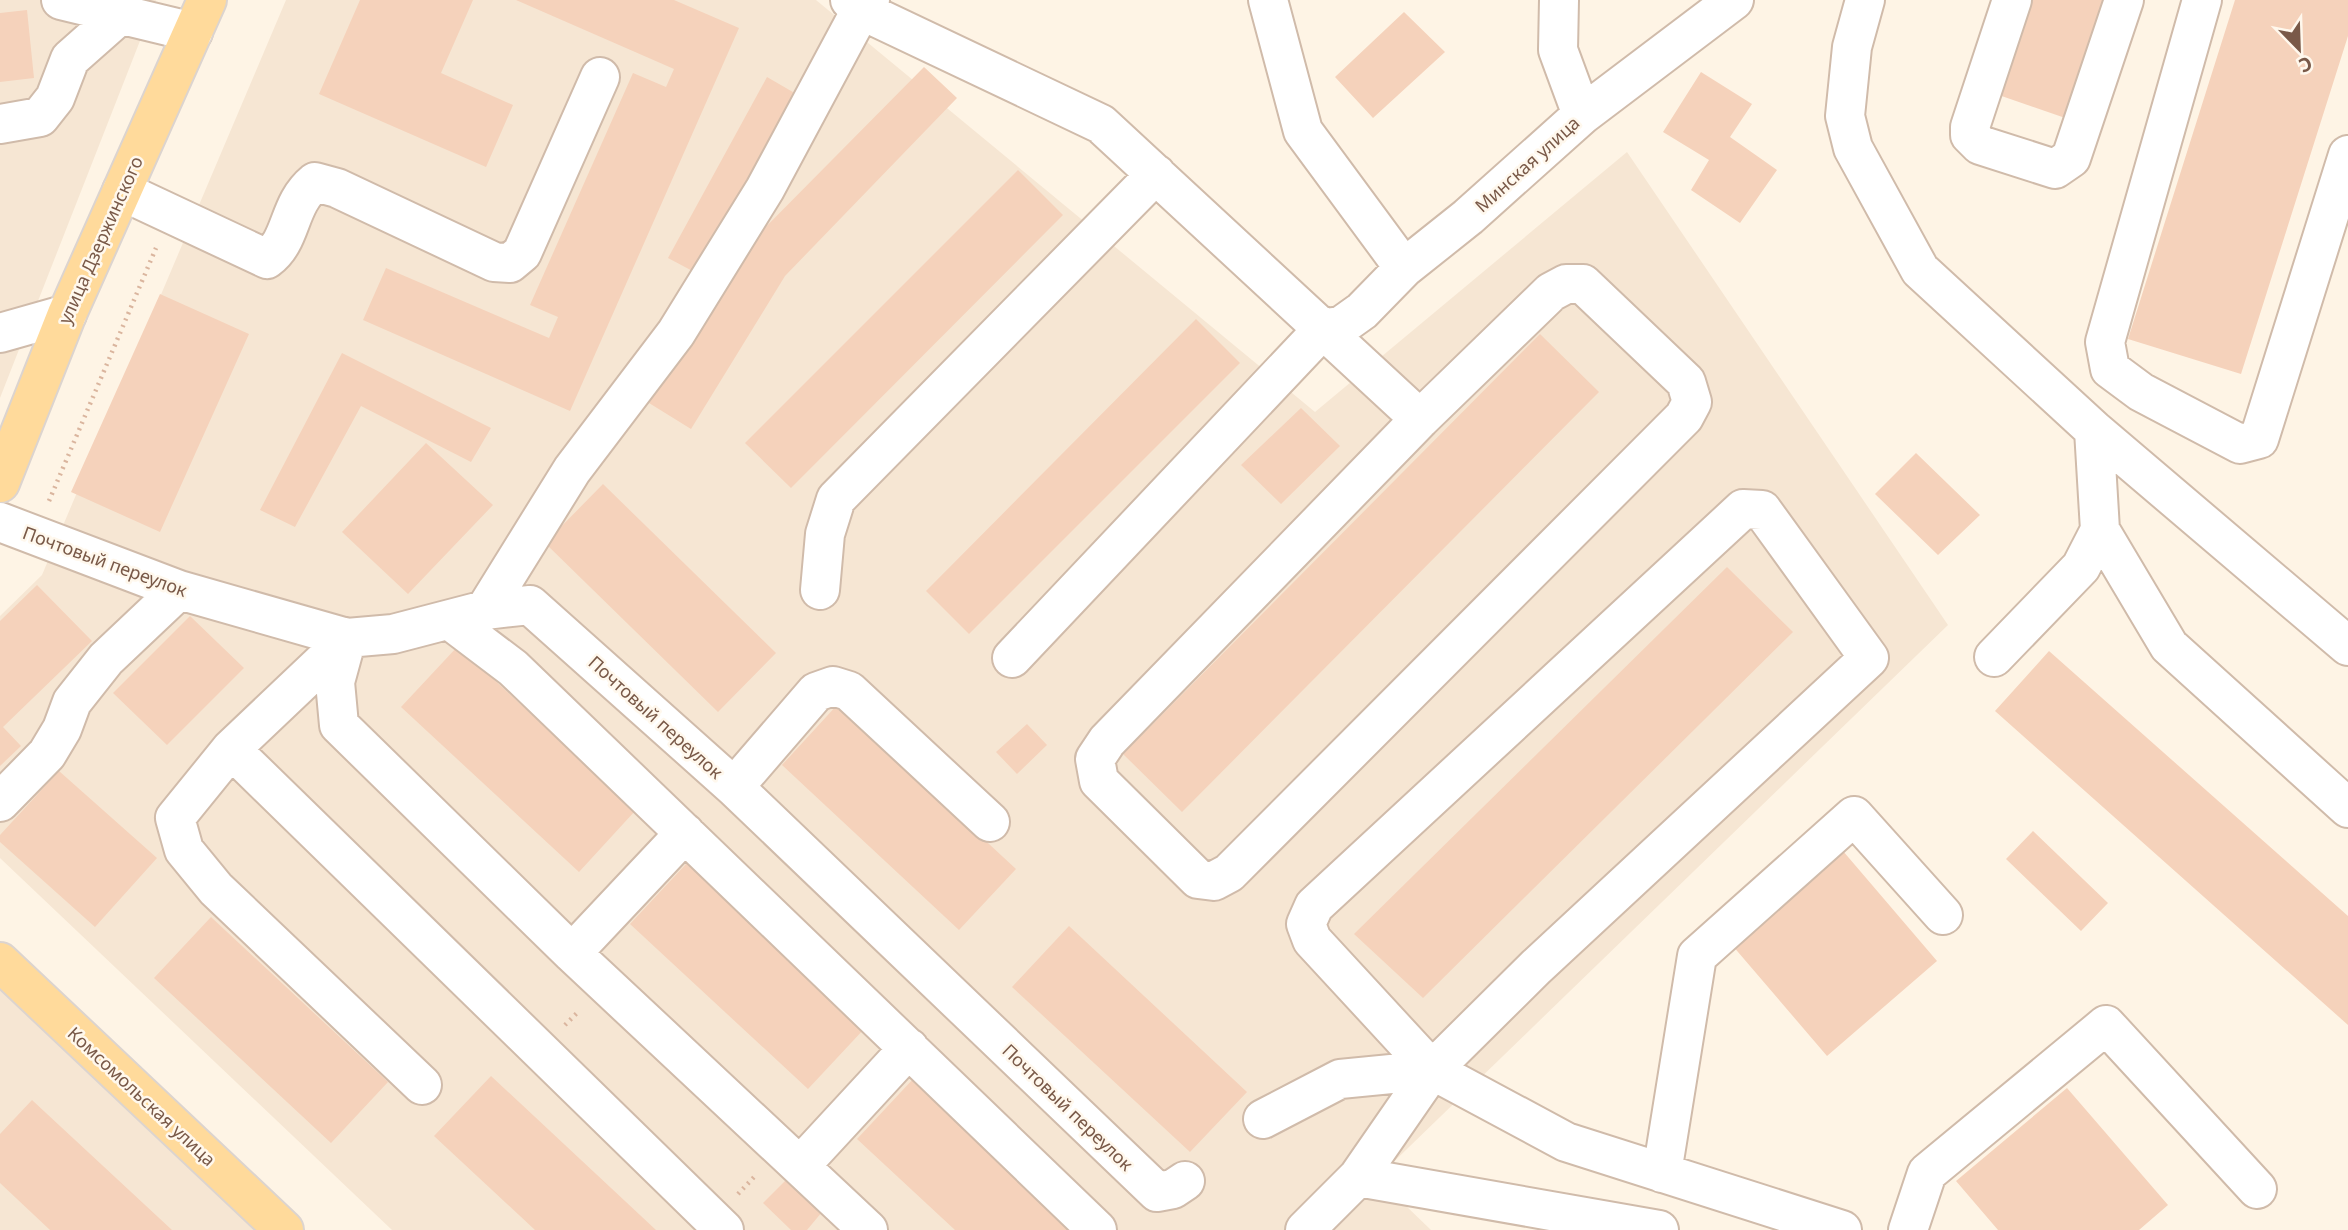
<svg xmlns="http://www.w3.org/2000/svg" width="2348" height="1230" font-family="'Noto Sans',sans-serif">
<rect width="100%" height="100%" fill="#fef4e5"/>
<path fill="#f6e6d3" d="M0,0H156L0,398Z
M286,0H816L1315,412L1627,152L1948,625L1377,1178L1431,1230H392L0,858V616L42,575Z
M0,987L255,1230H0Z"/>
<path fill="#f5d2bb" d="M360,0H473L441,73L513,105L486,167L319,94Z
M516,0H674L739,28L570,411L363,320L386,268L549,338L558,317L530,305L633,73L666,87L674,69Z
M2022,0H2112L2071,120L1990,92Z
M2235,0H2348V36L2241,374L2128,339Z
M27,10L34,78L0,82V13Z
M1404,12L1445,52L1373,118L1335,77Z
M924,67L957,98L785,276L691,429L649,403L749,244Z
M1701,72L1752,104L1730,137L1777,170L1740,223L1691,190L1709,160L1663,132Z
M767,77L798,95L700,275L668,258Z
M1018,170L1063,215L791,488L745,443Z
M160,294L249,334L160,532L71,492Z
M1196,319L1240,363L969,634L926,591Z
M1540,334L1599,392L1182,812L1123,754Z
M342,353L491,428L471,462L361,406L295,527L260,510Z
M1301,408L1340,446L1281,504L1241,465Z
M426,443L493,505L408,594L342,532Z
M1916,453L1980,515L1938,555L1875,494Z
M603,484L776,653L718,712L545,543Z
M1727,567L1793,632L1423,998L1354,934Z
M37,585L92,641L3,727L21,746L0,766V621Z
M190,616L244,668L167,745L113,693Z
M458,646L635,811L579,872L401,707Z
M2049,651L2348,916V1025L1995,711Z
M838,704L1016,869L959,930L782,765Z
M1027,724L1047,745L1017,774L996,752Z
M59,771L157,858L95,927L0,842V835Z
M2033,831L2108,903L2081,931L2006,859Z
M1837,844L1937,961L1827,1056L1726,938Z
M687,863L865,1028L808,1089L630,924Z
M211,917L388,1082L331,1143L154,978Z
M1069,926L1247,1092L1190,1152L1012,987Z
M491,1076L656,1230H535L434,1136Z
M914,1078L1077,1230H955L857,1139Z
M2067,1088L2168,1205L2139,1230H1998L1956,1181Z
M32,1100L172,1230H50L0,1183V1134Z
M786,1180L822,1212L807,1230H791L763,1203Z"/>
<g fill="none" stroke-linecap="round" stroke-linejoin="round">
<defs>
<path id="minor" d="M61,0L193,32
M850,0L861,10L1101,124L1420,419L1107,741L1095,759L1099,781L1198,879L1214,881L1229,873L1684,417L1692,402L1686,382L1583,284H1566L1551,292L1420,419
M1268,0L1303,131L1404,268
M1559,0L1558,50L1582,115
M1865,0L1852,47L1845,116L1853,148L1920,270L2094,430L2348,646
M2012,0L1970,127V135L1980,145L2055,169L2071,158L2124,0
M2202,0L2105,342L2110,369L2141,392L2240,444L2259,439L2348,155
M0,124L40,117L55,98L70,59L122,13
M122,191L267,259C293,240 287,205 315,182L337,188L494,262L510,263L522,253L600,77
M1324,328L1341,326L1362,311L1404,268L1468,217L1582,115L1734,0
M0,333L67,314
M0,522L179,590L347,638L393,634L485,610L530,605L734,787L1157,1192L1173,1189L1185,1181
M2100,530L2169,646L2348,808
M820,590L825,534L836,499L1156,174
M485,610L572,470L676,333L765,189L861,10L870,0
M451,621L513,668L1097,1230
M347,638L335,682L339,725L572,953L868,1230
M346,640L231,749L175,818L184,850L216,889L422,1085
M1994,657L2081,567L2100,530L2094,430
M1012,658L1324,328
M231,749L724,1230
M734,787L816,692L833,686L849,691L990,822
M0,802L47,754L62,729L72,702L106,659L179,590
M572,953L685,833
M1432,1070L1536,967L1869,658L1762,510L1743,509L1314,906L1306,924L1312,940L1432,1070L1566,1142L1842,1230
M1263,1119L1340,1079L1432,1070L1358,1177L1305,1230
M800,1166L909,1048
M1662,1173L1697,956L1854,816L1943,915
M1358,1177L1659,1230
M1908,1230L1927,1173L2106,1025L2257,1189"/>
<path id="major" d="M0,483L67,314L207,0
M0,962L284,1230"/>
</defs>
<use href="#minor" stroke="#d0bbaa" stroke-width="42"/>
<use href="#major" stroke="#dcd4cf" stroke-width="42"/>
<path stroke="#dab59e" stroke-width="4.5" stroke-dasharray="2 5" stroke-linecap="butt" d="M49,501L156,248
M565,1025L579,1011
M738,1194L756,1175"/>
<use href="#minor" stroke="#fff" stroke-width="38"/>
<use href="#major" stroke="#ffda9b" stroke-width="38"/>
</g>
<g text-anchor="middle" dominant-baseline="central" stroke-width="5" stroke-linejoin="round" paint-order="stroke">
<g font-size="18" fill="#795948" stroke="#fff8ed">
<text transform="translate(1527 164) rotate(-42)">Минская улица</text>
<text transform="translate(100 240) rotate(-66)">улица Дзержинского</text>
<text transform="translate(105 561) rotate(20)">Почтовый переулок</text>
<text transform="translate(656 717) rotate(42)">Почтовый переулок</text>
<text transform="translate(142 1096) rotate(43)">Комсомольская улица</text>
<text transform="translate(1068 1107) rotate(44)">Почтовый переулок</text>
</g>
</g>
<g transform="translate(2299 49) rotate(157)" stroke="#fff8ed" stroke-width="5" paint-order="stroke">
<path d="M0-5L12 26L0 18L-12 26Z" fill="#795948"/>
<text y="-10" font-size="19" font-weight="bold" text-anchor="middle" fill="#795948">С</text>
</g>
</svg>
